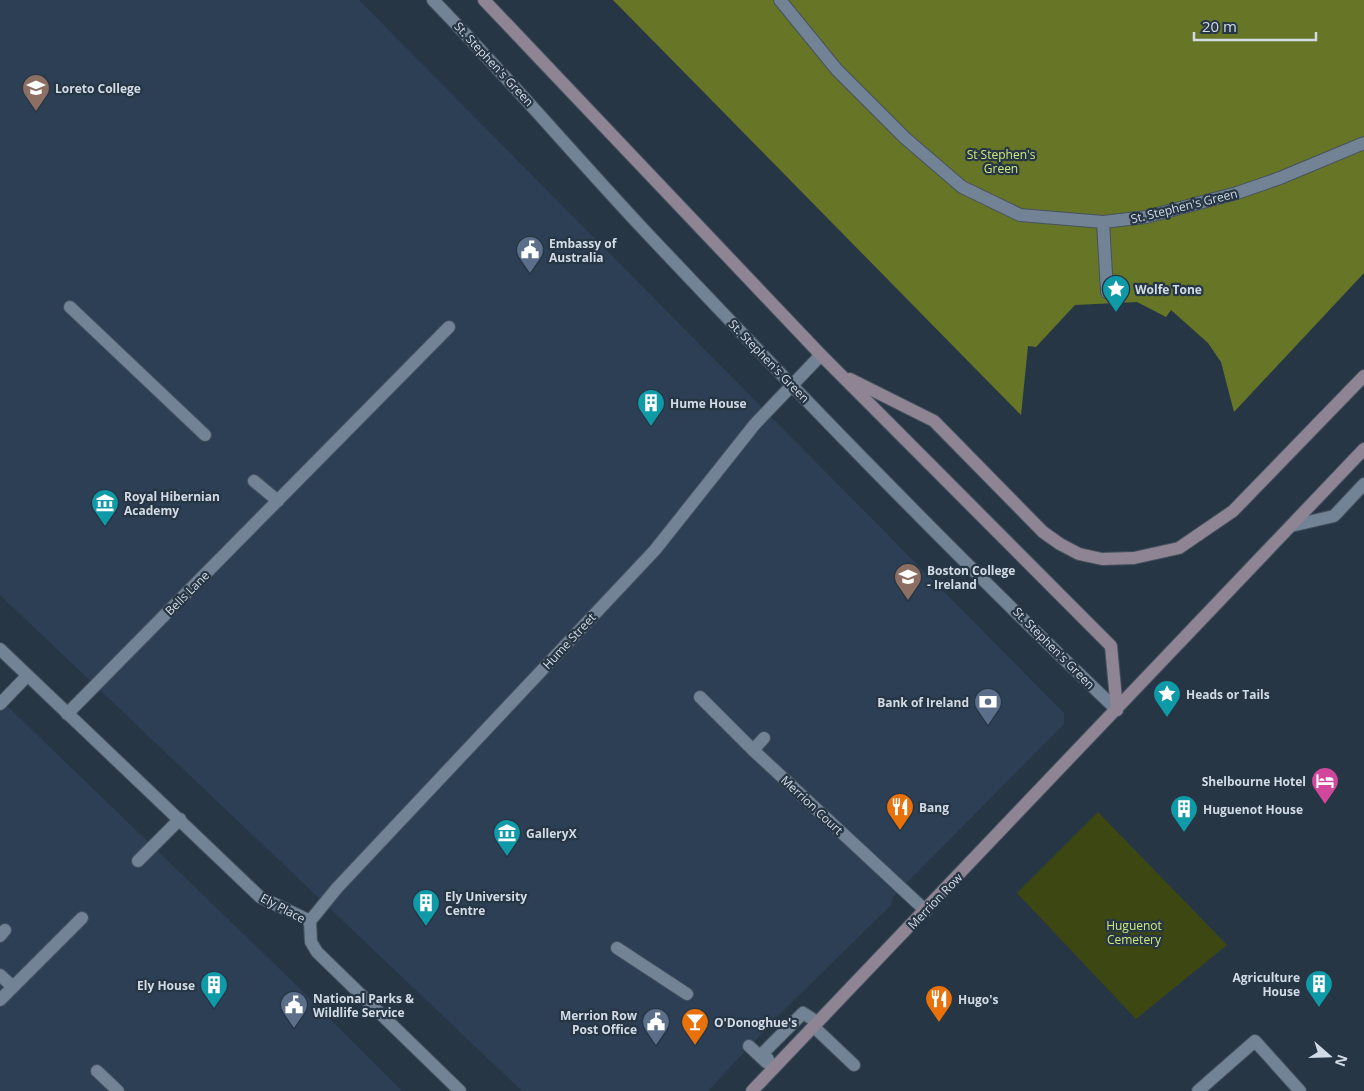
<svg xmlns="http://www.w3.org/2000/svg" width="1364" height="1091" font-family="'Open Sans',sans-serif">
<rect width="100%" height="100%" fill="#273645"/>
<path fill="#2c3f54" d="M0,0H359L1064,713V724L893,897L891,905L779,1015L708,1091H522L0,595Z
M0,699L288,977L402,1091H0Z"/>
<path fill="#3d4712" d="M1098,812L1227,945L1136,1019L1017,893Z"/>
<path fill="#667626" d="M613,0H1364V273L1234,412L1221,362L1208,343L1171,310L1166,317L1137,302L1075,305L1036,347L1028,346L1021,415Z"/>
<g fill="none" stroke-linecap="round" stroke-linejoin="round">
<defs>
<path id="service" d="M70,307L205,435
M254,481L278,501
M1291,526L1334,516L1364,484
M700,697L753,750L926,911
M0,704L27,676
M67,714L449,327
M753,750L764,738
M138,861L180,819
M0,936L5,930
M617,948L687,994
M0,975L13,987
M0,1000L82,918
M814,1027L854,1065
M749,1046L766,1062
M773,1069L764,1052L803,1013L817,1022
M97,1071L118,1091
M1198,1091L1255,1041L1300,1091"/>
<path id="pedestrian" d="M780,0L837,70L905,138L962,187L1020,215L1103,222L1146,217L1237,193L1280,178L1364,143
M1103,222L1107,292"/>
<path id="minor" d="M433,0C506,75 573,154 644,230C798,393 954,555 1117,710
M0,649L260,897L310,921"/>
<path id="tertiary" d="M460,1091L317,952L311,942L310,921L337,888L655,550L755,424L821,355"/>
<path id="secondary" d="M484,0L821,355L1111,646L1117,710
M850,379L934,421L1043,532L1060,544L1079,554L1102,559L1134,558L1179,548L1233,511L1364,376
M752,1091L1364,449"/>
</defs>
<use href="#service" stroke="#46525f" stroke-width="14"/>
<use href="#pedestrian" stroke="#46525f" stroke-width="14"/>
<use href="#minor" stroke="#46525f" stroke-width="14"/>
<use href="#tertiary" stroke="#46525f" stroke-width="14"/>
<use href="#secondary" stroke="#46525f" stroke-width="14"/>
<use href="#service" stroke="#728395" stroke-width="12"/>
<use href="#pedestrian" stroke="#728395" stroke-width="12"/>
<use href="#minor" stroke="#728395" stroke-width="12"/>
<use href="#tertiary" stroke="#728395" stroke-width="12"/>
<use href="#secondary" stroke="#8f8494" stroke-width="12"/>
</g>
<defs>
<symbol id="school-pin" viewBox="-11 -11 22 30"><path d="M0 17L-7.5 6A9.5 9.5 0 1 1 7.5 6Z" fill="#8d6e63" stroke="#273645"/><path d="M0-5L7-2L0 1L-7-2ZM-4 1L0 2.5L4 1V4Q0 6-4 4Z" fill="#fff"/></symbol>
<symbol id="civic-pin" viewBox="-11 -11 22 30"><path d="M0 17L-7.5 6A9.5 9.5 0 1 1 7.5 6Z" fill="#5c6f8a" stroke="#273645"/><path d="M-.6-6.5H3V-4.5H.6V-3L4-1V1h2V6H-6V1h2V-1L-.6-3ZM-1.2 2.5V6h2.4V2.5Z" fill="#fff"/></symbol>
<symbol id="sight-pin" viewBox="-11 -11 22 30"><path d="M0 17L-7.5 6A9.5 9.5 0 1 1 7.5 6Z" fill="#0f9aa8" stroke="#273645"/><path d="M0-6L1.8-2.2L6-1.7L2.9 1.2L3.7 5.4L0 3.3L-3.7 5.4L-2.9 1.2L-6-1.7L-1.8-2.2Z" fill="#fff"/></symbol>
<symbol id="building-pin" viewBox="-11 -11 22 30"><path d="M0 17L-7.5 6A9.5 9.5 0 1 1 7.5 6Z" fill="#0f9aa8" stroke="#273645"/><path d="M-4-6H4V6H1V3H-1V6H-4ZM-2.5-4.3h1.7v1.8h-1.7ZM.8-4.3h1.7v1.8H.8ZM-2.5-1h1.7V.8h-1.7ZM.8-1h1.7V.8H.8Z" fill="#fff"/></symbol>
<symbol id="museum-pin" viewBox="-11 -11 22 30"><path d="M0 17L-7.5 6A9.5 9.5 0 1 1 7.5 6Z" fill="#0f9aa8" stroke="#273645"/><path d="M0-6L6-3V-2H-6V-3ZM-5-1h2V3h-2ZM-1-1h2V3h-2ZM3-1h2V3H3ZM-6 4H6V6H-6Z" fill="#fff"/></symbol>
<symbol id="university-pin" viewBox="-11 -11 22 30"><path d="M0 17L-7.5 6A9.5 9.5 0 1 1 7.5 6Z" fill="#8d6e63" stroke="#273645"/><path d="M0-5L7-2L0 1L-7-2ZM-4 1L0 2.5L4 1V4Q0 6-4 4Z" fill="#fff"/></symbol>
<symbol id="bank-pin" viewBox="-11 -11 22 30"><path d="M0 17L-7.5 6A9.5 9.5 0 1 1 7.5 6Z" fill="#5c6f8a" stroke="#273645"/><path d="M-6-4H6V4H-6ZM0-2.3a2.3 2.3 0 1 0 0 4.6a2.3 2.3 0 1 0 0-4.6Z" fill="#fff"/></symbol>
<symbol id="hotel-pin" viewBox="-11 -11 22 30"><path d="M0 17L-7.5 6A9.5 9.5 0 1 1 7.5 6Z" fill="#d1479c" stroke="#273645"/><path d="M-6-4.5h1.5V1H6V5H4.5V3h-9V5H-6ZM-4 0a1.8 1.8 0 1 1 3.6 0ZM.5 0V-2.5h3Q6-2.5 6 0Z" fill="#fff"/></symbol>
<symbol id="restaurant-pin" viewBox="-11 -11 22 30"><path d="M0 17L-7.5 6A9.5 9.5 0 1 1 7.5 6Z" fill="#e8710a" stroke="#273645"/><path d="M-5-6h1v4h1v-4h1v4h1v-4h1v5L-1.5 .5V6h-2V.5L-5-1ZM5-6V6H3V1.5H1.5Q1.5-4 5-6Z" fill="#fff"/></symbol>
<symbol id="bar-pin" viewBox="-11 -11 22 30"><path d="M0 17L-7.5 6A9.5 9.5 0 1 1 7.5 6Z" fill="#e8710a" stroke="#273645"/><path d="M-6-5H6L.8 .8V4.5H3.5V6h-7V4.5H-.8V.8Z" fill="#fff"/></symbol>
</defs>
<g fill-rule="evenodd">
<use href="#school-pin" x="20" y="72" width="32" height="43"/>
<use href="#civic-pin" x="514" y="234" width="32" height="43"/>
<use href="#sight-pin" x="1100" y="273" width="32" height="43"/>
<use href="#building-pin" x="635" y="387" width="32" height="43"/>
<use href="#museum-pin" x="89" y="487" width="32" height="43"/>
<use href="#university-pin" x="892" y="561" width="32" height="43"/>
<use href="#sight-pin" x="1151" y="678" width="32" height="43"/>
<use href="#bank-pin" x="972" y="686" width="32" height="43"/>
<use href="#hotel-pin" x="1309" y="765" width="32" height="43"/>
<use href="#restaurant-pin" x="884" y="791" width="32" height="43"/>
<use href="#building-pin" x="1168" y="793" width="32" height="43"/>
<use href="#museum-pin" x="491" y="817" width="32" height="43"/>
<use href="#building-pin" x="410" y="887" width="32" height="43"/>
<use href="#building-pin" x="1303" y="968" width="32" height="43"/>
<use href="#building-pin" x="198" y="969" width="32" height="43"/>
<use href="#restaurant-pin" x="923" y="983" width="32" height="43"/>
<use href="#civic-pin" x="278" y="989" width="32" height="43"/>
<use href="#civic-pin" x="640" y="1006" width="32" height="43"/>
<use href="#bar-pin" x="679" y="1006" width="32" height="43"/>
</g>
<g text-anchor="middle" dominant-baseline="central" stroke-width="4.5" stroke-linejoin="round" paint-order="stroke">
<g font-size="12" fill="#d2dbe5" stroke="#273645">
<text transform="translate(494 64) rotate(47)">St. Stephen's Green</text>
<text transform="translate(1184 206) rotate(-14)">St. Stephen's Green</text>
<text transform="translate(769 361) rotate(46)">St. Stephen's Green</text>
<text transform="translate(187 593) rotate(-45)">Bells Lane</text>
<text transform="translate(569 641) rotate(-47)">Hume Street</text>
<text transform="translate(1054 648) rotate(45)">St. Stephen's Green</text>
<text transform="translate(812 805) rotate(43)">Merrion Court</text>
<text transform="translate(935 901) rotate(-46)">Merrion Row</text>
<text transform="translate(283 908) rotate(28)">Ely Place</text>
</g>
<g font-size="12" font-weight="bold" fill="#d2dbe5" stroke="#273645" text-anchor="start">
<text x="55" y="88">Loreto College</text>
<text x="549" y="243">Embassy of<tspan x="549" dy="14">Australia</tspan></text>
<text x="1135" y="289">Wolfe Tone</text>
<text x="670" y="403">Hume House</text>
<text x="124" y="496">Royal Hibernian<tspan x="124" dy="14">Academy</tspan></text>
<text x="927" y="570">Boston College<tspan x="927" dy="14">- Ireland</tspan></text>
<text x="1186" y="694">Heads or Tails</text>
<text x="969" y="702" text-anchor="end">Bank of Ireland</text>
<text x="1306" y="781" text-anchor="end">Shelbourne Hotel</text>
<text x="919" y="807">Bang</text>
<text x="1203" y="809">Huguenot House</text>
<text x="526" y="833">GalleryX</text>
<text x="445" y="896">Ely University<tspan x="445" dy="14">Centre</tspan></text>
<text x="1300" y="977" text-anchor="end">Agriculture<tspan x="1300" dy="14">House</tspan></text>
<text x="195" y="985" text-anchor="end">Ely House</text>
<text x="313" y="998">National Parks &amp;<tspan x="313" dy="14">Wildlife Service</tspan></text>
<text x="958" y="999">Hugo's</text>
<text x="637" y="1015" text-anchor="end">Merrion Row<tspan x="637" dy="14">Post Office</tspan></text>
<text x="714" y="1022">O'Donoghue's</text>
</g>
<g font-size="12" fill="#cfe87c" stroke="#273645">
<text x="1001" y="154">St Stephen's<tspan x="1001" dy="14">Green</tspan></text>
<text x="1134" y="925">Huguenot<tspan x="1134" dy="14">Cemetery</tspan></text>
</g>
</g>
<g transform="translate(1329 1056) rotate(110)" stroke="#273645" stroke-width="4" paint-order="stroke">
<path d="M0-4L9 19L0 12L-9 19Z" fill="#d2dbe5"/>
<text y="-8" font-size="14" font-weight="bold" text-anchor="middle" fill="#d2dbe5">N</text>
</g>
<path d="M1194 32v8h122v-8" fill="none" stroke="#d2dbe5" stroke-width="2.5"/>
<text x="1202" y="32" font-size="15" fill="#d2dbe5" stroke="#273645" stroke-width="4" paint-order="stroke">20 m</text>
</svg>
